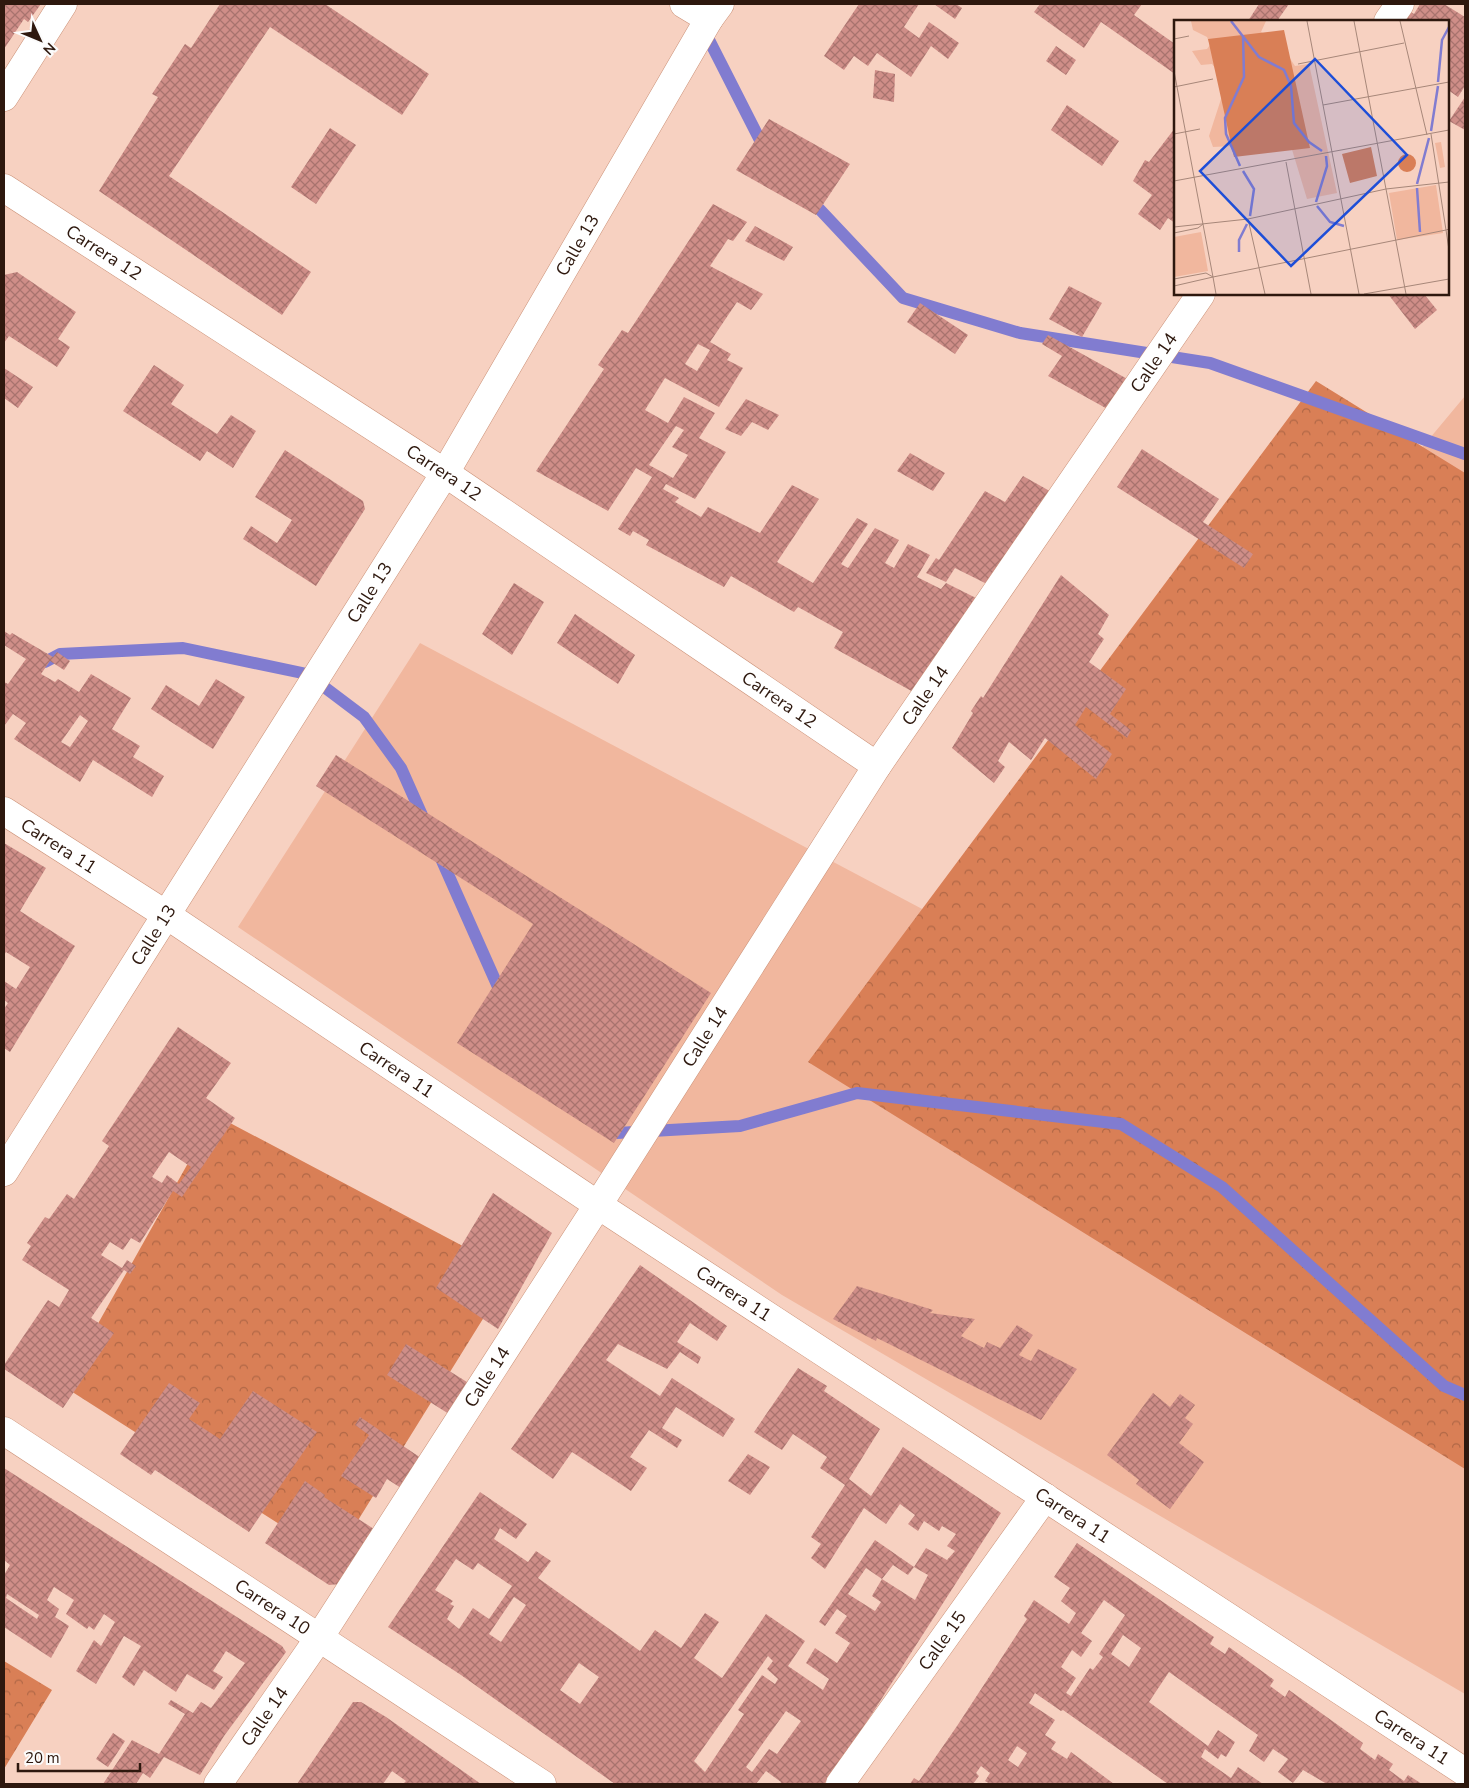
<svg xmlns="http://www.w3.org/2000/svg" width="1469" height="1788" font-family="'Nunito Sans',sans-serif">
<defs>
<pattern id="forest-crowns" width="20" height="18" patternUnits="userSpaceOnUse" patternTransform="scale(1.25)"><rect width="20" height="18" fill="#d97f56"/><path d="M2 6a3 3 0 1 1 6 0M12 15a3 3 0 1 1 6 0" fill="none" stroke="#b06746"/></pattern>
<pattern id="building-cross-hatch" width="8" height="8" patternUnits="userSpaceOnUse" patternTransform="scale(1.25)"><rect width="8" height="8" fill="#cf8e88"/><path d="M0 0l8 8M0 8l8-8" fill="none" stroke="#a8736e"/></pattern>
</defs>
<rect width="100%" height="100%" fill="#f7d1c1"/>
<path fill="#f1b79e" d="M1465,396V1694L782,1295L238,927L420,643L994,947L1249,655Z"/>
<path fill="url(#forest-crowns)" d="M1316,381L1465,473V1469L808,1062Z
M215,1115L512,1272L334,1559L63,1386Z
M4,1661L52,1690L4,1769Z"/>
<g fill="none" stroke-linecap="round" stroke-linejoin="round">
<path stroke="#817cd0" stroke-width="12" d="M704,30L765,150
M809,198L903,298L1020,333L1210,363L1465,454
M45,662L60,654L183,648L307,674L364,717L401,768L425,822
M439,854L503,998
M607,1127L617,1133L740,1126L857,1093L1121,1124L1222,1187L1444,1386L1465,1395"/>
</g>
<path fill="url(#building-cross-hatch)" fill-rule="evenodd" d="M4,4H41L28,22L24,19L4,49Z
M220,4H325L429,74L402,115L270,27L169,176L311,272L282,315L99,191L158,97L152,94L185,44L191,48Z
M859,4H919L904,27L919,38L929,22L959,43L948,59L931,46L911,77L877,53L868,66L854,56L844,70L824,56Z
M934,4H956L962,8L955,19Z
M1040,4H1142L1134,15L1175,44V74L1101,22L1084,48L1034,12Z
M1259,4H1289L1277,21H1248Z
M1420,4H1444L1465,17V86L1458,97L1448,90V21H1402L1408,10L1414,14Z
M1056,46L1076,60L1066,75L1046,61Z
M875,70L895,74L894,102L873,98Z
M1465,97V130L1449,121Z
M1067,105L1119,141L1102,166L1051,130Z
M769,119L850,164L816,215L736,170Z
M330,128L356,145L316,204L291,187Z
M1175,128V223L1168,218L1160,230L1138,214L1152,195L1133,181L1145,160L1149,162Z
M713,204L747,222L733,241L728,239L710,266L763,294L751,310L737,302L710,342L731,354L727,360L743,368L719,407L665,378L645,410L668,423L684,397L715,413L699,438L726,452L695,499L666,484L663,489L679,498L675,502L701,517L708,507L760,533L792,485L819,499L777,562L813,583L857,518L868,524L841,564L848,568L875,528L899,540L885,563L894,568L908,544L930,555L917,577L941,589L946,583L982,601L915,693L834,648L843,632L798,607L794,612L731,576L724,587L646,545L649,540L633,531L630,536L618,529L652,477L636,468L608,511L536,471L604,369L598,365L622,330L628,333ZM698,344L710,350L697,371L685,364ZM676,426L684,430L672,447L688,455L673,478L649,465Z
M755,226L793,247L784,261L745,241Z
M17,272L76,312L58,339L70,347L57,367L9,336L4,343V275Z
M1069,286L1102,303L1082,337L1049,319Z
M1388,294H1424L1437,310L1415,329Z
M920,303L968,335L955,354L907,322Z
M1048,335L1131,381L1111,411L1048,376L1062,356L1042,344Z
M154,365L184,385L171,404L217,434L231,415L256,431L233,468L207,451L200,461L123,411Z
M4,368L33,387L18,408L4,398Z
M746,399L779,415L768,430L752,422L741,436L725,429Z
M1142,449L1219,499L1203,522L1253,554L1244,568L1117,487Z
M285,450L363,501L365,509L316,586L243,539L251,526L277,543L292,520L255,497Z
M910,453L945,473L933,491L897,471Z
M1023,476L1055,494L993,587L955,568L946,582L926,573L936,558L939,560L985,491L1005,502Z
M1061,575L1109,615L1098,634L1104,639L1089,662L1126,689L1110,714L1131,730L1127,738L1086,707L1075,725L1112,754L1096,779L1045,738L1031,760L1009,742L998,761L1005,767L994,783L952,748L973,713L971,711L981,696L983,698Z
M514,583L544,602L512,655L482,634Z
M575,614L635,655L618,684L557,643Z
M4,631L10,635L12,633L53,657L57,652L70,661L64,670L50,661L41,674L55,682L58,679L79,692L91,674L131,698L112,729L140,746L133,757L164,776L152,797L93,760L80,782L14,739L26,723L13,714L4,726V682L8,684L26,659L4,645ZM80,715L88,721L70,747L61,742Z
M216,679L245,697L213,749L151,709L166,685L199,706Z
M336,755L711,993L614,1143L457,1043L533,924L316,786Z
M4,843L46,868L20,911L75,946L10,1052L4,1048V1009L8,1003L4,1000V981L16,989L30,967L6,952L4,955Z
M178,1027L231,1063L206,1098L235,1118L182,1197L173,1191L140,1243L131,1238L123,1250L110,1242L101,1255L122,1268L127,1260L136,1266L130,1274L124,1270L91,1318L114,1333L63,1408L4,1369V1365L48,1300L59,1307L69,1290L22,1260L31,1246L27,1243L45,1217L49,1219L67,1194L74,1199L109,1146L102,1141ZM169,1152L191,1167L179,1184L167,1175L162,1183L152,1177Z
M493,1193L552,1233L498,1329L436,1288Z
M640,1265L727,1326L717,1341L690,1323L677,1342L701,1357L698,1364L680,1352L667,1369L618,1344L606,1360L660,1396L672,1378L735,1419L723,1437L676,1407L662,1428L682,1440L677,1448L649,1430L630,1457L647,1468L631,1491L572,1452L553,1479L511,1449Z
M857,1286L933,1310L930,1313L975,1319L961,1336L984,1348L987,1342L1000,1348L1017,1325L1033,1335L1019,1355L1031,1361L1038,1349L1077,1369L1041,1420L877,1338L876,1341L833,1319Z
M406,1344L467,1382L449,1414L387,1375Z
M798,1368L827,1386L824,1391L880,1429L849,1479L871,1496L903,1447L1001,1513L857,1737L824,1784H780L781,1782L766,1771L756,1784H615L461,1675L388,1627L480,1492L527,1524L516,1539L500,1528L494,1539L528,1562L536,1551L551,1561L538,1578L640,1651L655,1630L681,1648L705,1613L719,1622L694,1658L722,1678L766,1614L805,1641L788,1666L823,1690L829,1679L806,1663L815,1648L837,1663L850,1643L835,1633L847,1616L837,1609L825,1626L819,1622L875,1540L914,1567L926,1548L947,1560L955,1551L947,1546L956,1534L942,1526L939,1531L924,1521L918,1531L908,1524L915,1515L900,1504L886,1524L864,1508L825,1569L811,1558L821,1544L811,1537L845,1485L820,1468L827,1457L793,1434L782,1450L754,1432ZM456,1559L473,1570L478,1563L512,1586L489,1619L473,1608L459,1629L447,1619L454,1606L450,1604L453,1601L435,1590ZM893,1565L908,1575L914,1567L928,1575L915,1600L882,1579ZM866,1568L882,1579L872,1596L881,1602L875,1611L848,1594ZM514,1597L526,1605L501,1642L489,1634ZM768,1656L773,1661L767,1669L778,1679L775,1684L762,1675L738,1710L744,1714L705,1772L694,1761ZM579,1663L599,1677L580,1704L560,1690ZM786,1711L801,1721L777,1754L769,1749L752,1772L746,1767Z
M169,1383L200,1403L189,1419L220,1439L253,1391L317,1432L249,1532L155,1470L151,1475L120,1454Z
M1153,1393L1170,1407L1180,1394L1195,1405L1185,1418L1193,1424L1179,1443L1204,1462L1170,1509L1136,1484L1139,1480L1107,1455Z
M360,1417L421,1458L401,1488L387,1479L376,1498L341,1476L369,1435L355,1425Z
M748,1454L770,1467L750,1495L728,1481Z
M4,1468L282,1646L286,1652L224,1736L200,1775L164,1757L150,1778L143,1773L136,1784H103L132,1740L159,1754L185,1714L168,1704L171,1700L193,1713L201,1702L211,1708L245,1663L226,1651L213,1671L223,1677L214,1690L187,1674L176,1692L144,1670L134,1686L122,1677L141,1646L124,1636L96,1684L76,1671L94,1640L101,1646L115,1622L104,1614L94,1630L89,1626L87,1629L66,1614L74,1600L54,1587L47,1600L59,1609L55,1617L69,1626L51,1658L4,1627V1575L10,1565L4,1560ZM7,1594L39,1615L37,1619L6,1598Z
M305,1481L325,1495L324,1497L374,1529L340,1584L329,1585L265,1543Z
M1077,1543L1214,1637L1210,1644L1225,1654L1229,1647L1274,1680L1270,1686L1285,1697L1289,1690L1363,1743L1360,1749L1375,1760L1378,1754L1393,1764L1389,1770L1404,1781L1408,1775L1422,1784H1327L1303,1770L1293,1783L1278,1772L1288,1759L1273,1749L1264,1762L1249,1751L1258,1735L1169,1672L1149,1702L1208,1746L1218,1730L1235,1742L1226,1757L1221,1754L1218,1759L1205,1749L1201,1757L1231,1778L1238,1767L1263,1784H1168L1063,1710L1061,1711L1035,1693L1029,1703L1055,1720L1045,1735L1056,1742L1051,1749L1067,1759L1071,1752L1114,1784H990L985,1781L990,1773L981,1766L976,1773L979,1776L973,1784H910L914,1778L919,1781L957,1726L1027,1619L1024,1616L1034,1600L1069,1624L1076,1613L1061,1601L1070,1588L1054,1577ZM1104,1600L1125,1615L1099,1654L1103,1657L1093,1670L1090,1668L1071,1696L1066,1693L1076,1678L1061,1667L1072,1650L1081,1657L1092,1641L1081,1633ZM1123,1635L1141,1648L1129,1667L1111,1654ZM1017,1746L1027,1753L1018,1767L1008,1760Z
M353,1702H361L386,1717L481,1784H403L406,1781L392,1771L383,1784H297Z
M113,1733L125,1741L108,1767L96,1759Z"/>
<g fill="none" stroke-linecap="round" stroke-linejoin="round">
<defs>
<g id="minor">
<path d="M684,4L709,19"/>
<path d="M1388,21L1400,4"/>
<path id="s1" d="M4,188L445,473L877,766"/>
<path id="s2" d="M4,811L165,914L598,1205L1465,1772"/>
<path id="s3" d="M4,1172L445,473L709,19L720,4"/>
<path id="s4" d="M4,1431L542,1784"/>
<path id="s5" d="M218,1784L319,1638L598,1205L877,766L1201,294"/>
<path id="s6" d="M840,1784L1045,1497"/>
</g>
<path id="secondary" d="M4,97L63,4"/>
</defs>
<use href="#minor" stroke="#cb9177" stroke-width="29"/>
<use href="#secondary" stroke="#cb9177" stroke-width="29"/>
<use href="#minor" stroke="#fff" stroke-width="28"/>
<use href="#secondary" stroke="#fff" stroke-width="28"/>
</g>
<g text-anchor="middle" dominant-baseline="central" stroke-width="4" stroke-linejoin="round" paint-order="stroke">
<g font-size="18" fill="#2e180e" stroke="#fbfbfb">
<text stroke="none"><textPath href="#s3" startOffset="1090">Calle 13</textPath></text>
<text stroke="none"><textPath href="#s1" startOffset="119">Carrera 12</textPath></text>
<text stroke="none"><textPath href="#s5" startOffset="1702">Calle 14</textPath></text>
<text stroke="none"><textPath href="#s1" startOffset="524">Carrera 12</textPath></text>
<text stroke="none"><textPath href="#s3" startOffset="685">Calle 13</textPath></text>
<text stroke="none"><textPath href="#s5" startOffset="1298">Calle 14</textPath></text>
<text stroke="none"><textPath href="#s1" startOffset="929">Carrera 12</textPath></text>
<text stroke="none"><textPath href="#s2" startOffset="65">Carrera 11</textPath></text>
<text stroke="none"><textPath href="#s3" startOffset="280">Calle 13</textPath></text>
<text stroke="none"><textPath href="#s5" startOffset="892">Calle 14</textPath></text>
<text stroke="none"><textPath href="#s2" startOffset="470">Carrera 11</textPath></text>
<text stroke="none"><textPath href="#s2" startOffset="875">Carrera 11</textPath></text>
<text stroke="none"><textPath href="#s5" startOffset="488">Calle 14</textPath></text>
<text stroke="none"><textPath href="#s2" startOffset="1280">Carrera 11</textPath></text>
<text stroke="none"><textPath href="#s4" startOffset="321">Carrera 10</textPath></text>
<text stroke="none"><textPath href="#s6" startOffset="176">Calle 15</textPath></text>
<text stroke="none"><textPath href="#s5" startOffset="82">Calle 14</textPath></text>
<text stroke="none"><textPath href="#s2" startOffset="1685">Carrera 11</textPath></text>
</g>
</g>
<g transform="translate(1174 20)">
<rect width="275" height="275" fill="#f7d1c1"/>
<path d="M17,1H92L87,12L105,22L121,46L135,44L163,173L133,179L116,123L39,127L35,116L48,76L42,49L38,44L27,45L18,31L33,29L36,25L33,17L19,10Z" fill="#f1b79e"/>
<path d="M110,10L136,128L60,137L34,19ZM197,127L203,156L176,163L168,134ZM224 143a9 9 0 1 1 18 0a9 9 0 1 1-18 0Z" fill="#d97f56"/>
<path d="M267,122L271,147L266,148L261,123ZM262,165L269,213L223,220L215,173ZM27,212L34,251L0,257V217Z" fill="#f1b79e"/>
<path fill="none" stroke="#817cd0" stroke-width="2.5" d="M57,1L85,37L110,50L117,66L120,103L135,122L148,131M264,62L268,20L275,7M257,111L264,66M66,146L52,114L51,98L70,57L69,15M69,151L80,169L76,196M243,164L255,118M243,168L246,212M142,182L153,146L152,136M143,186L156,202L170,206M65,232V220L73,204"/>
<path fill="none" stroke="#a78779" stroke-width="1" d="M133,1L185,274M180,1L232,274M226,1L253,115M0,19L15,16M124,44L230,23M0,51L39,257L272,210L275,230M0,67L39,59M149,85L275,62M0,114L26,109M257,114L272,210L275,209M112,142L137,274M0,161L275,110M74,199L91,274M0,207L74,199L212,169L275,162M0,213L24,208L29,204M39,257L42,274M0,259L32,253L39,257M0,266L39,257M190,274L275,259"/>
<path fill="#1d4ed8" fill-opacity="0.15" stroke="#1d4ed8" stroke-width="2.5" d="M141,39L233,135L117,246L26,151Z"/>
<rect width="275" height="275" fill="none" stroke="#2e180e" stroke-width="2.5"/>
</g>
<rect width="1469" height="1788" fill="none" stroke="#2e180e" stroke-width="10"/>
<g transform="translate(40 40) rotate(134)" stroke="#fbfbfb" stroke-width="4" paint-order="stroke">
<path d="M0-4L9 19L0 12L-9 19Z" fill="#2e180e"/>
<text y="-8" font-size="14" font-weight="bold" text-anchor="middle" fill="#2e180e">N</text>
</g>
<path d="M18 1763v8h122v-8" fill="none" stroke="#2e180e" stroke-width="2.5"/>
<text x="25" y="1763" font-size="15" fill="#2e180e" stroke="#fbfbfb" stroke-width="4" paint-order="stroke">20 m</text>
</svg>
